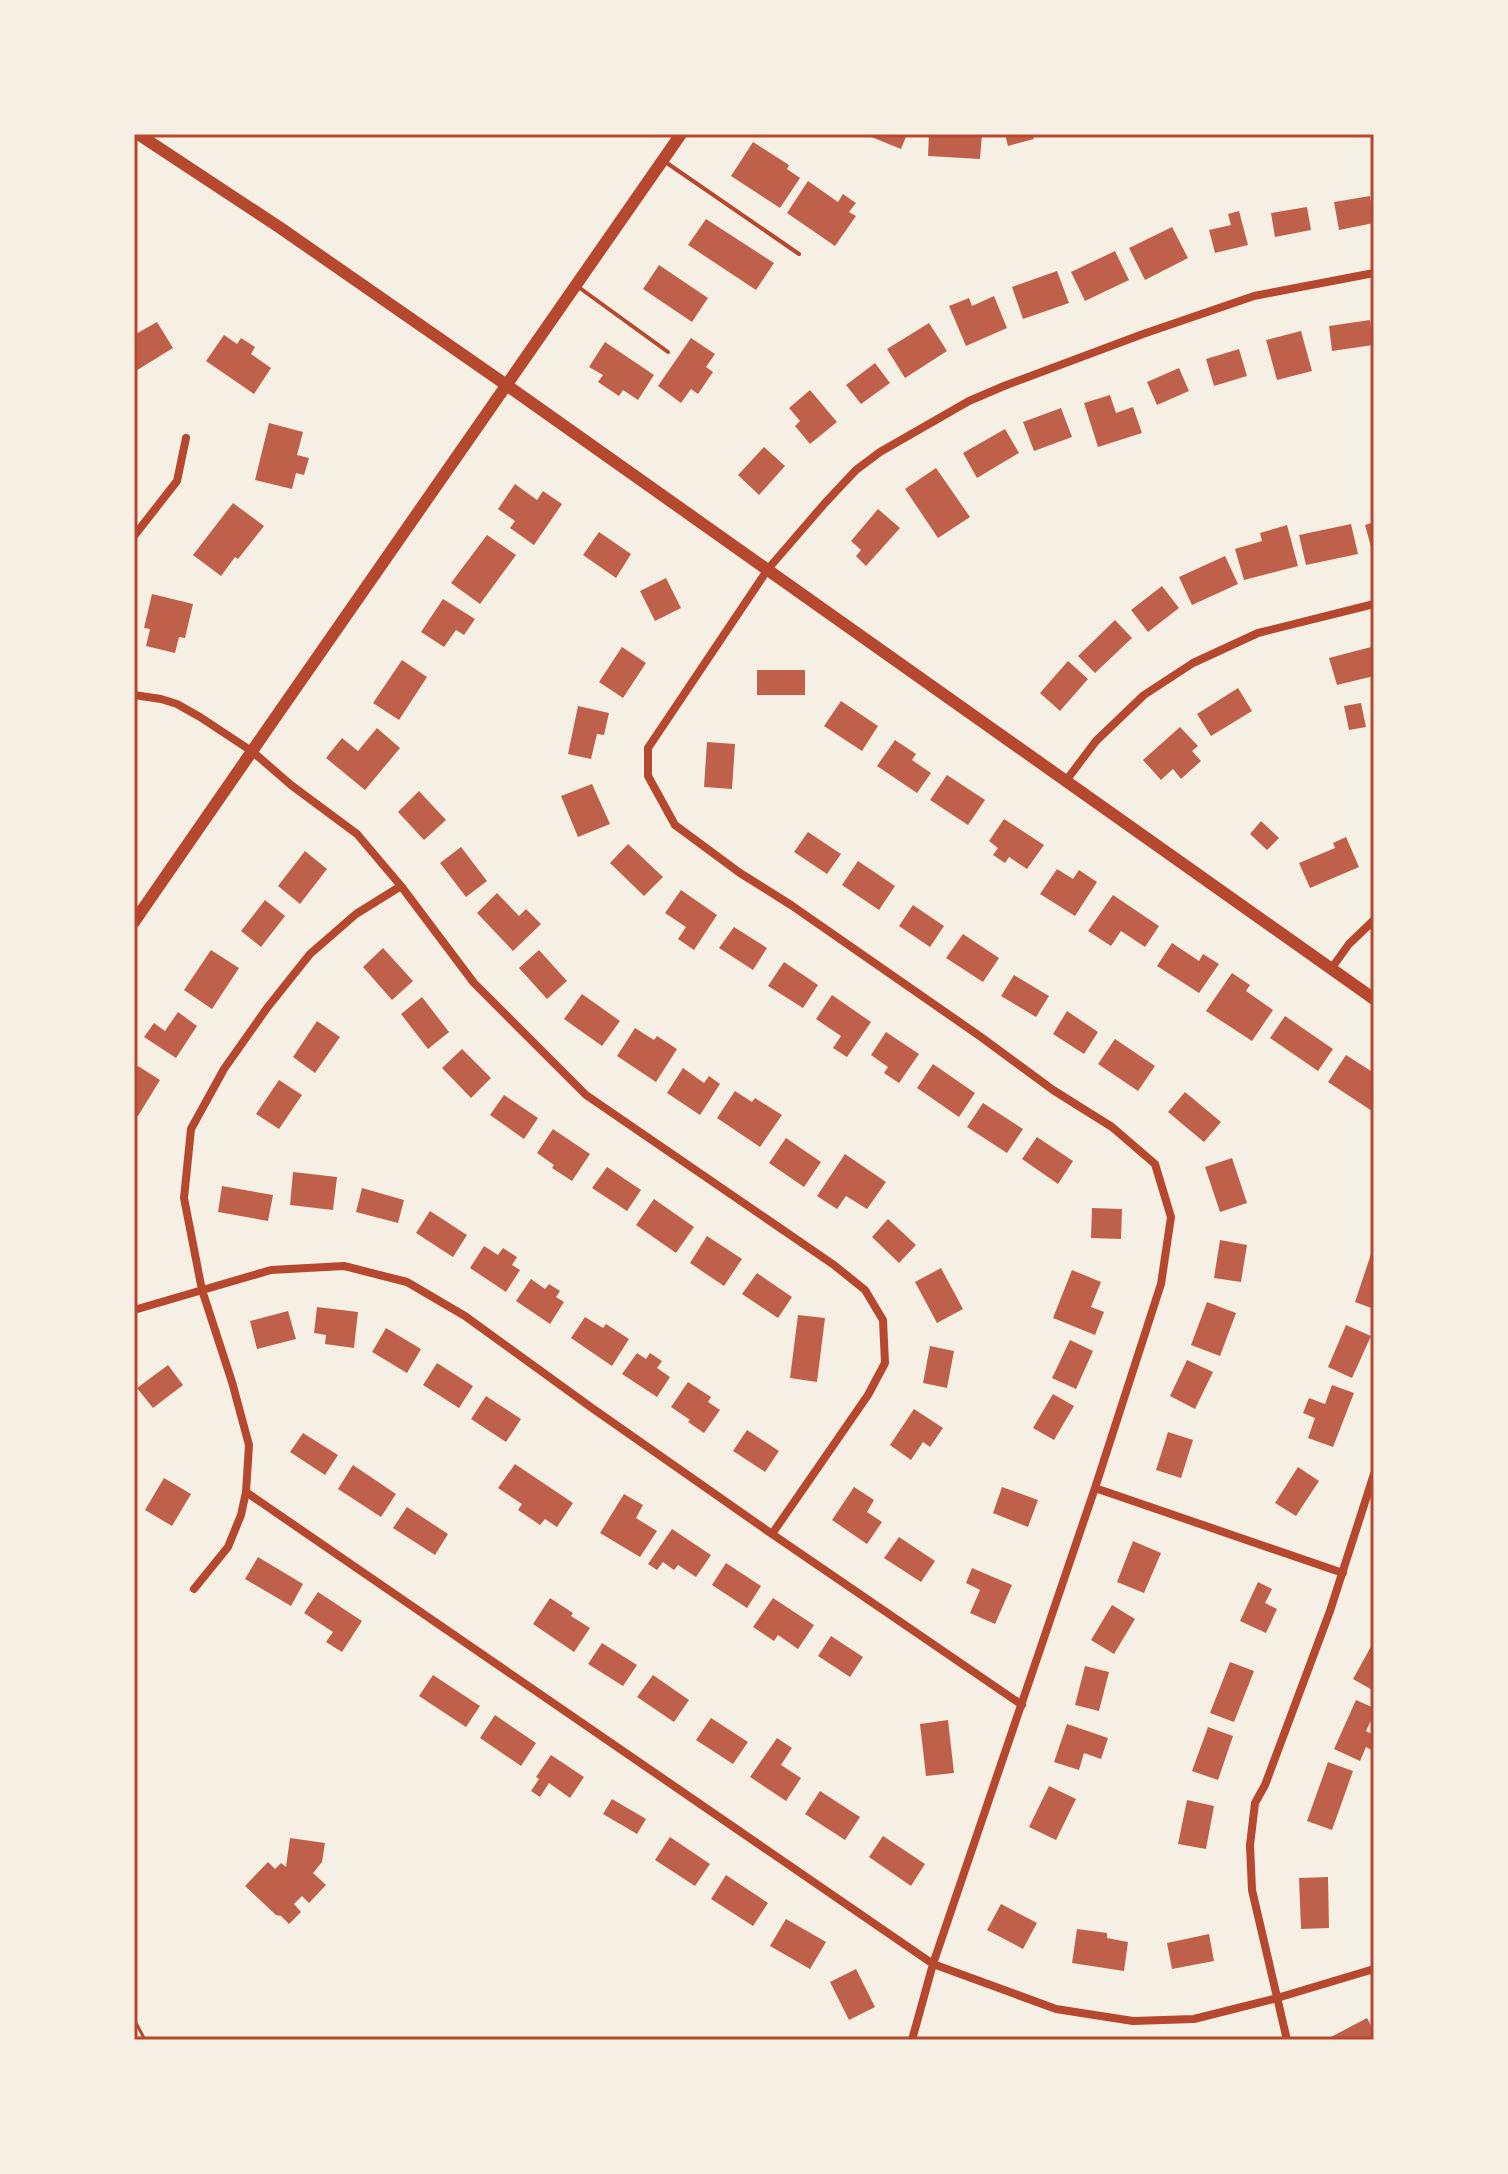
<svg xmlns="http://www.w3.org/2000/svg" width="1508" height="2174" font-family="Commissioner,sans-serif">
<rect width="100%" height="100%" fill="#f6efe4"/>
<path fill="#bf614a" d="M864,134H907L901,149Z
M929,134H982L980,159L928,156Z
M1005,134H1032L1034,139L1008,146Z
M753,142L789,165L787,169L800,178L780,208L731,176Z
M808,181L838,202L843,194L856,203L849,212L856,216L835,246L787,213Z
M1370,196L1374,223L1339,230L1334,202Z
M1307,207L1311,230L1275,237L1271,213Z
M1239,211L1248,245L1215,253L1209,230L1231,225L1228,214Z
M706,219L774,263L756,290L688,245Z
M1172,227L1188,258L1145,280L1129,248Z
M1115,251L1129,280L1085,301L1071,272Z
M659,265L708,298L692,322L643,289Z
M1057,271L1069,303L1023,319L1012,287Z
M994,296L1007,328L966,346L949,306L969,298L972,306Z
M1370,320L1373,345L1332,351L1329,326Z
M157,322L173,348L134,372V335Z
M929,323L947,351L905,378L887,349Z
M1301,331L1312,371L1277,380L1266,340Z
M224,335L237,344L241,338L255,347L251,354L271,368L254,394L206,361Z
M691,338L715,354L706,367L713,372L698,394L691,389L681,403L658,386Z
M605,342L654,375L638,400L623,390L619,396L598,382L603,375L589,367Z
M1239,349L1247,376L1214,386L1206,359Z
M875,363L890,383L861,404L846,385Z
M1179,368L1189,391L1157,405L1147,382Z
M810,390L837,422L810,444L795,426L800,421L789,408Z
M1110,395L1116,413L1133,407L1142,433L1098,447L1084,403Z
M1061,408L1072,437L1034,451L1023,422Z
M269,423L303,432L297,455L309,458L304,475L296,473L292,489L255,480Z
M1005,429L1019,453L977,478L963,453Z
M764,447L785,466L759,495L738,475Z
M936,468L970,517L938,538L905,489Z
M515,484L537,500L543,491L562,504L534,545L510,528L515,521L498,509Z
M233,503L264,526L238,559L235,557L221,576L193,555Z
M878,509L900,528L866,566L856,556L861,550L851,541Z
M1374,522V554H1373L1365,525Z
M1351,524L1358,554L1306,565L1299,535Z
M1287,525L1298,566L1244,580L1235,549L1262,541L1260,533Z
M599,532L631,554L616,578L583,555Z
M487,535L516,555L480,604L451,583Z
M1225,556L1238,584L1192,605L1179,577Z
M666,578L681,608L655,621L640,591Z
M1162,586L1179,608L1148,632L1131,610Z
M152,594L193,604L185,638L179,637L175,653L146,646L150,629L144,628Z
M443,599L475,619L464,635L456,630L444,647L421,632Z
M1115,620L1132,638L1095,673L1078,656Z
M622,647L646,663L623,698L599,682Z
M1371,647L1374,659V676L1337,685L1329,658Z
M402,660L427,677L399,720L373,703Z
M1068,661L1088,679L1060,711L1040,693Z
M757,670H805V695H757Z
M1238,688L1252,711L1211,736L1197,714Z
M841,701L878,726L862,751L824,726Z
M1361,703L1366,727L1349,730L1344,706Z
M578,706L609,713L604,735L597,734L591,759L568,754Z
M1180,727L1198,746L1192,751L1201,761L1181,779L1173,769L1161,780L1143,760Z
M377,728L400,748L365,790L326,758L342,738L358,751Z
M895,740L916,754L912,760L931,773L917,793L877,766Z
M707,742L735,744L732,789L704,787Z
M947,775L985,800L968,825L930,800Z
M592,784L610,824L578,837L561,796Z
M419,791L446,820L424,840L398,812Z
M1004,819L1044,845L1027,869L1009,857L1005,863L993,855L998,848L989,841Z
M1261,821L1279,838L1267,850L1250,834Z
M808,832L841,854L827,874L794,852Z
M1346,837L1359,867L1310,888L1299,863L1335,848L1333,843Z
M628,844L663,877L644,896L610,863Z
M461,847L487,881L466,897L440,863Z
M305,851L327,869L300,904L278,886Z
M858,861L895,886L879,910L842,885Z
M1057,869L1073,879L1079,870L1097,882L1075,916L1040,894Z
M681,890L717,915L694,950L678,939L686,927L665,913Z
M497,893L519,916L526,909L541,924L513,951L477,913Z
M1113,895L1159,926L1145,947L1121,931L1111,946L1088,931Z
M265,900L285,916L261,947L241,931Z
M913,905L944,926L930,947L899,926Z
M734,927L767,948L753,970L719,948Z
M963,934L999,958L983,982L946,958Z
M1172,943L1199,961L1203,954L1219,964L1199,993L1157,966Z
M383,948L413,981L392,1000L363,967Z
M211,950L239,968L212,1009L184,990Z
M539,950L567,981L547,999L519,968Z
M784,962L818,985L803,1008L768,986Z
M1232,973L1250,985L1246,991L1273,1010L1252,1041L1206,1011Z
M1014,975L1049,996L1036,1017L1001,996Z
M582,994L620,1021L602,1046L564,1019Z
M832,995L871,1022L847,1057L833,1048L841,1036L816,1019Z
M422,997L449,1032L428,1049L401,1014Z
M1067,1011L1098,1032L1084,1054L1053,1034Z
M178,1012L197,1026L176,1058L144,1037L154,1023L165,1031Z
M1285,1016L1333,1049L1318,1071L1270,1038Z
M317,1021L340,1037L315,1073L293,1057Z
M635,1028L654,1040L657,1036L677,1049L656,1082L617,1056Z
M886,1032L919,1054L899,1083L884,1073L888,1067L871,1055Z
M1115,1039L1155,1066L1138,1091L1098,1064Z
M462,1049L491,1078L471,1098L442,1068Z
M1346,1055L1374,1073V1108L1372,1111L1328,1082Z
M933,1064L975,1093L959,1117L917,1088Z
M138,1066L160,1080L138,1116L134,1114V1073Z
M683,1068L704,1083L709,1076L720,1084L700,1115L667,1093Z
M279,1080L302,1095L279,1129L256,1114Z
M735,1091L752,1102L755,1098L782,1115L760,1147L717,1118Z
M1185,1092L1221,1122L1204,1142L1168,1112Z
M504,1095L538,1118L524,1139L490,1115Z
M983,1103L1023,1129L1007,1153L967,1127Z
M553,1129L590,1154L572,1181L552,1168L554,1165L537,1153Z
M1037,1137L1073,1161L1058,1184L1022,1159Z
M786,1138L821,1162L804,1187L769,1163Z
M845,1154L886,1182L867,1209L846,1196L837,1209L817,1196Z
M1232,1158L1247,1203L1220,1212L1205,1167Z
M607,1167L641,1190L627,1211L592,1188Z
M293,1172L337,1177L333,1210L290,1205Z
M222,1186L273,1195L268,1221L218,1212Z
M362,1188L404,1200L398,1223L356,1212Z
M654,1199L694,1227L676,1253L636,1225Z
M1092,1208L1122,1209L1121,1239L1091,1238Z
M430,1211L467,1235L453,1257L416,1233Z
M888,1219L916,1245L899,1263L872,1237Z
M707,1236L742,1259L724,1286L690,1263Z
M1220,1240L1247,1245L1241,1282L1214,1278Z
M1374,1245V1309L1355,1302Z
M484,1246L498,1255L503,1248L517,1257L512,1265L520,1270L506,1292L470,1268Z
M941,1268L963,1309L937,1323L915,1282Z
M1072,1270L1101,1282L1091,1307L1104,1312L1095,1335L1053,1318Z
M757,1273L792,1297L778,1318L742,1294Z
M531,1279L545,1289L549,1284L560,1291L556,1297L564,1302L550,1324L516,1301Z
M1207,1302L1236,1313L1220,1356L1191,1345Z
M317,1307L358,1312L354,1348L325,1344L326,1335L314,1333Z
M288,1311L296,1339L257,1349L250,1321Z
M798,1315L825,1318L817,1382L790,1378Z
M585,1317L603,1328L606,1324L629,1339L612,1366L571,1338Z
M1346,1325L1371,1336L1352,1378L1328,1367Z
M386,1328L421,1349L407,1373L372,1352Z
M1070,1340L1093,1351L1076,1389L1052,1378Z
M930,1346L954,1351L947,1388L923,1383Z
M637,1353L646,1359L650,1353L662,1361L657,1368L670,1377L657,1397L622,1374Z
M1187,1360L1213,1372L1195,1409L1170,1396Z
M437,1363L473,1386L459,1408L423,1385Z
M168,1365L183,1385L153,1408L137,1388Z
M688,1382L711,1397L708,1402L720,1410L704,1433L688,1422L690,1420L671,1407Z
M1332,1385L1354,1393L1333,1447L1308,1438L1315,1418L1303,1413L1309,1398L1325,1404Z
M1053,1394L1074,1406L1054,1440L1033,1428Z
M486,1396L521,1419L506,1442L471,1419Z
M914,1409L943,1428L930,1447L923,1442L911,1460L890,1445Z
M747,1430L779,1451L765,1472L733,1451Z
M1168,1432L1193,1440L1181,1478L1156,1470Z
M303,1433L338,1455L325,1475L290,1452Z
M515,1464L573,1503L557,1527L545,1519L540,1525L518,1510L522,1504L498,1488Z
M353,1465L396,1494L381,1517L338,1489Z
M1298,1467L1319,1481L1296,1516L1275,1503Z
M164,1478L191,1494L172,1526L145,1510Z
M854,1487L874,1500L867,1512L882,1522L867,1544L832,1520Z
M1002,1487L1038,1500L1028,1527L993,1513Z
M624,1494L643,1505L636,1518L657,1531L640,1557L600,1533Z
M407,1507L448,1534L435,1555L393,1528Z
M672,1529L711,1555L696,1577L678,1565L674,1570L663,1562L657,1570L648,1564Z
M899,1537L935,1561L921,1582L884,1558Z
M1133,1541L1161,1553L1144,1593L1117,1582Z
M258,1557L303,1584L291,1606L245,1579Z
M726,1563L761,1586L747,1608L712,1585Z
M972,1568L1012,1585L995,1624L970,1613L980,1590L966,1583Z
M1258,1582L1272,1589L1265,1603L1277,1609L1266,1633L1240,1621Z
M318,1592L362,1621L342,1652L326,1642L333,1632L304,1613Z
M550,1598L573,1613L571,1616L590,1628L574,1652L533,1624Z
M773,1598L814,1625L798,1649L778,1635L774,1641L753,1627Z
M1112,1605L1135,1619L1114,1654L1091,1640Z
M831,1636L863,1657L850,1677L818,1656Z
M1374,1641V1691L1353,1679Z
M602,1643L637,1665L623,1686L588,1664Z
M1230,1662L1254,1671L1234,1722L1210,1713Z
M1085,1666L1109,1672L1099,1711L1075,1705Z
M433,1675L480,1706L466,1727L419,1696Z
M653,1675L689,1700L674,1722L637,1697Z
M1356,1700L1374,1708V1714L1366,1731L1374,1735V1748L1373,1751L1366,1747L1360,1761L1334,1749Z
M495,1715L536,1743L521,1766L480,1738Z
M711,1718L748,1742L733,1764L696,1740Z
M948,1720L954,1773L926,1776L920,1724Z
M1067,1724L1108,1738L1101,1759L1084,1753L1079,1770L1054,1762Z
M1208,1727L1233,1736L1218,1780L1192,1771Z
M777,1738L792,1748L781,1765L801,1778L786,1801L750,1777Z
M551,1755L584,1777L570,1798L549,1783L540,1797L531,1791L539,1779L536,1777Z
M1328,1762L1353,1771L1332,1830L1307,1821Z
M1049,1786L1076,1799L1056,1840L1029,1827Z
M820,1791L860,1817L845,1840L805,1814Z
M612,1799L646,1819L637,1834L603,1814Z
M1187,1800L1214,1806L1206,1849L1178,1844Z
M883,1836L925,1864L911,1886L869,1857Z
M670,1837L710,1864L695,1886L655,1860Z
M290,1838L325,1843L322,1862L313,1873L326,1885L309,1903L302,1896L294,1904L301,1912L289,1924L281,1916L276,1915L245,1886L268,1862L275,1869L281,1863L286,1867Z
M726,1875L768,1903L753,1926L711,1899Z
M1328,1877L1329,1928L1301,1929L1299,1878Z
M1001,1904L1037,1923L1023,1949L987,1930Z
M786,1919L826,1942L810,1969L770,1946Z
M1077,1929L1107,1933V1938L1128,1942L1124,1971L1072,1963Z
M1209,1934L1214,1961L1172,1969L1167,1943Z
M856,1969L875,2007L849,2020L830,1982Z
M1367,2018L1374,2031V2040H1330L1329,2038Z"/>
<g fill="none" stroke-linecap="round" stroke-linejoin="round">
<path stroke="#b5482f" stroke-width="3" d="M134,2019L145,2040"/>
<path stroke="#b5482f" stroke-width="4" d="M664,161L799,254
M577,286L668,352"/>
<path stroke="#b5482f" stroke-width="8" d="M134,536L177,481L186,438
M134,695L161,699L177,704L200,717L253,752L291,785L357,834L401,886L474,983L586,1095L834,1265L865,1290L883,1320L885,1363L868,1395L772,1534
M1065,782L1096,741L1144,695L1193,663L1258,633L1374,604
M1331,969L1349,944L1374,920
M134,1310L271,1270L344,1266L407,1282L465,1316L592,1408L772,1534L1022,1705
M1095,1488L1343,1573
M246,1492L933,1964L1056,2009L1133,2021L1194,2019L1277,1998L1374,1969
M194,1589L228,1547L241,1515L246,1492L249,1445L232,1382L202,1290L184,1198L191,1129L224,1069L267,1008L310,954L356,914L401,886
M912,2040L933,1964L1095,1488L1161,1284L1171,1217L1155,1164L1112,1127L1053,1090L981,1037L791,905L740,873L675,825L648,776V748L768,569L825,503L856,470L880,452L969,401L1004,386L1143,334L1254,296L1374,273
M1287,2040L1252,1890L1250,1845L1255,1803L1265,1785L1330,1611L1374,1474"/>
<path stroke="#b5482f" stroke-width="12" d="M138,134L279,227L505,384L1374,999
M134,922C316,659 497,395 681,134"/>
</g>
<rect width="1508" height="2174" fill="none" stroke="#f6efe4" stroke-width="272"/>
<rect x="136" y="136" width="1236" height="1902" fill="none" stroke="#b5482f" stroke-width="3"/>
</svg>
